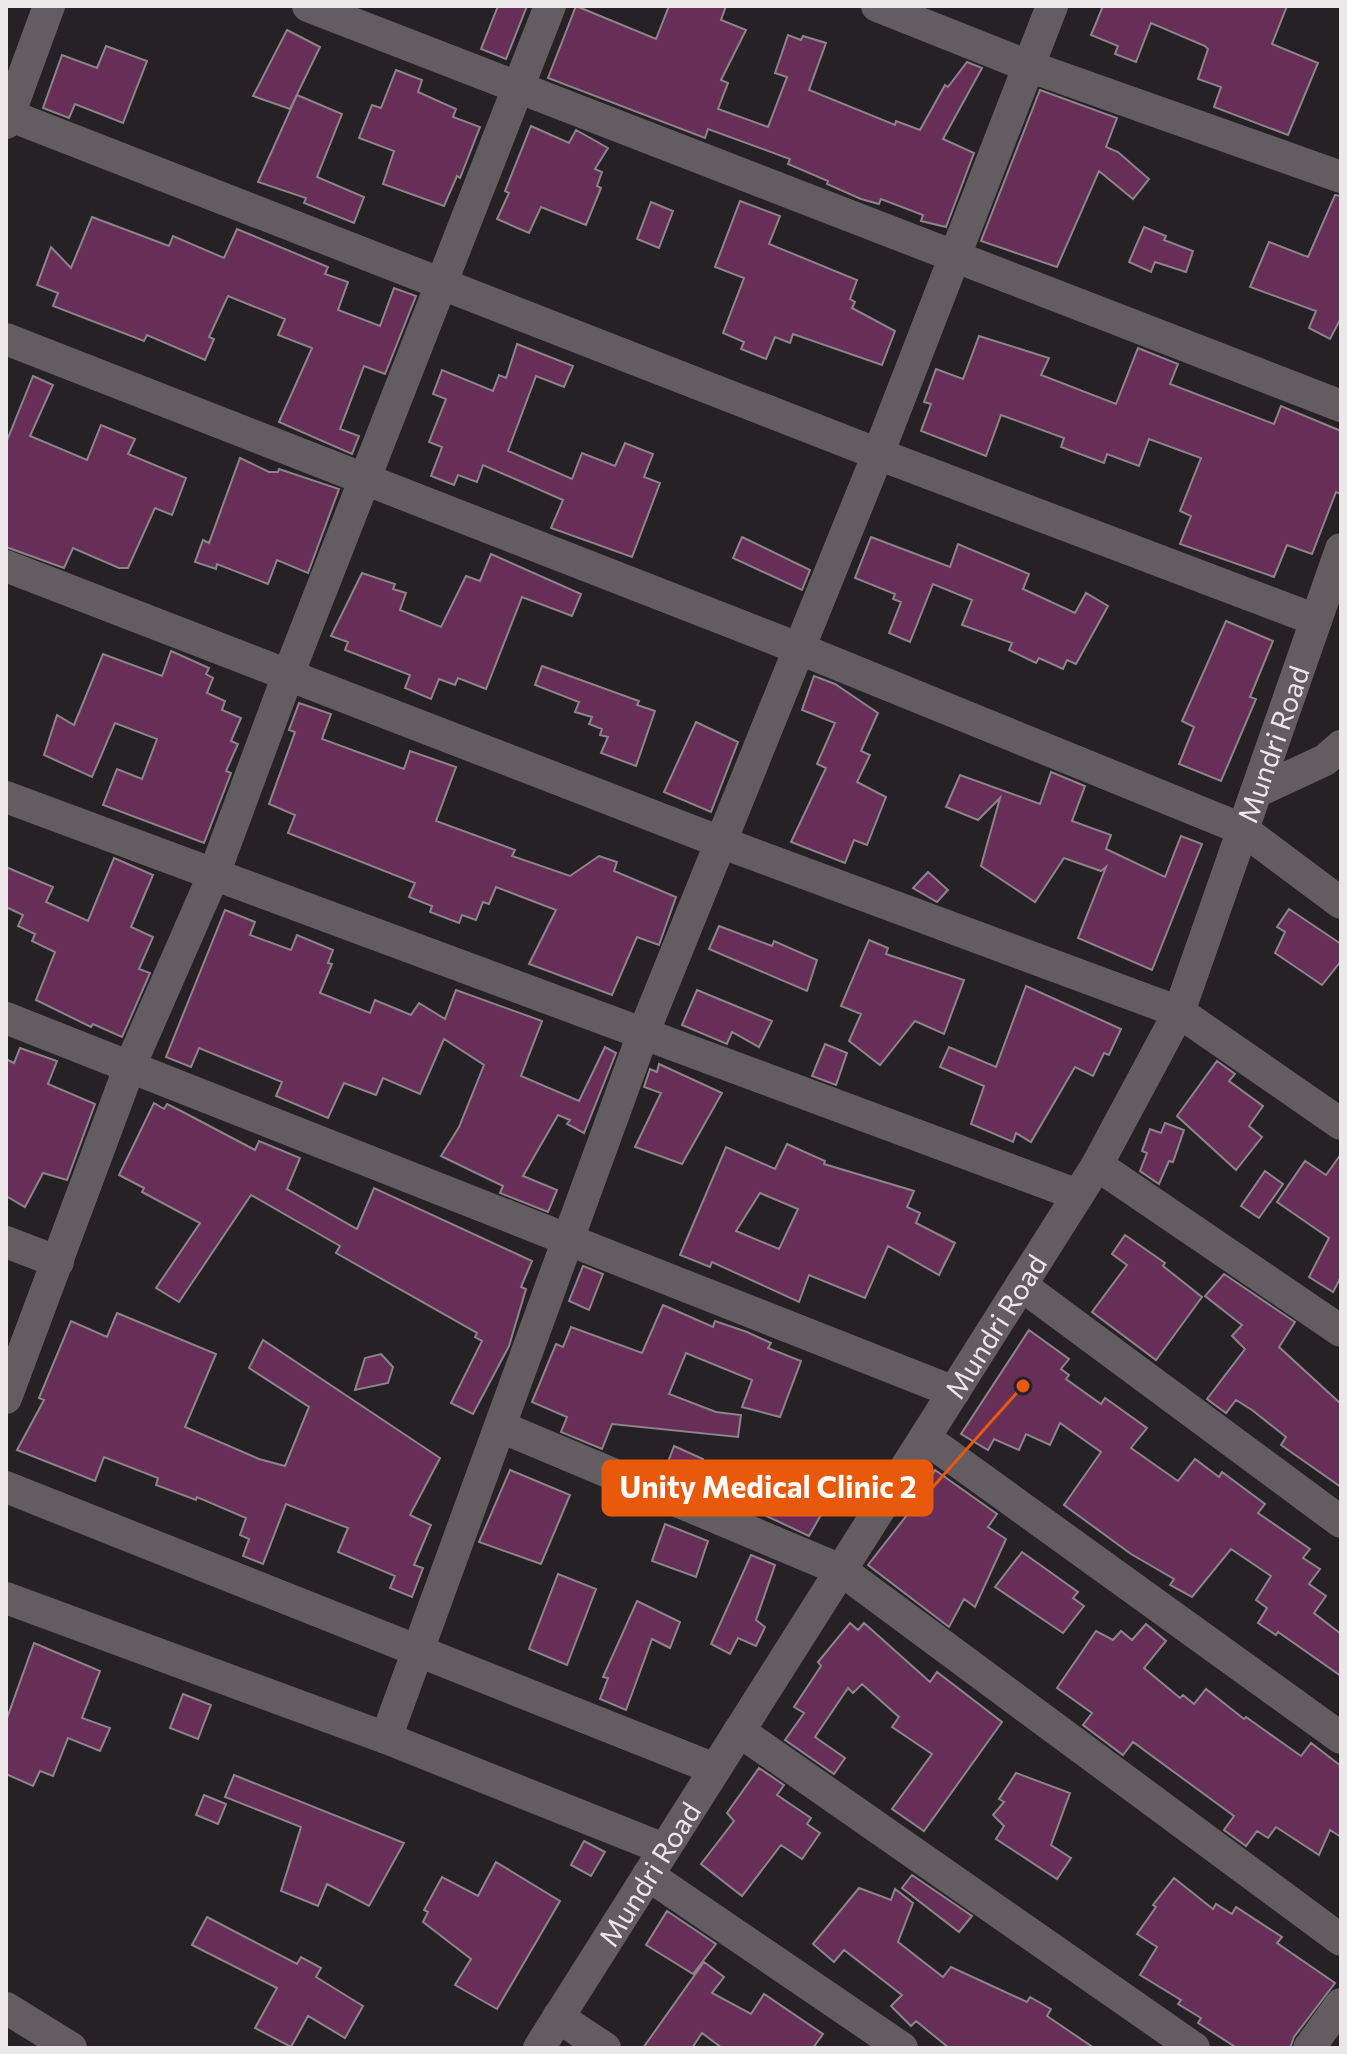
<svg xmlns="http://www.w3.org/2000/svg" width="1347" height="2054" font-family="Commissioner,sans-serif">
<rect width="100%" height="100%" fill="#262124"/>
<path fill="#672f58" stroke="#8b8489" stroke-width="2" fill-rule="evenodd" d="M498,6H527L506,59L481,49Z
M576,6L656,39L669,6H726L721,20L746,30L721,80L728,83L718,109L768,127L787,77L775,73L788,35L801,40L803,36L826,43L809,90L895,125L896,121L920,130L945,85L948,87L967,62L982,68L943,139L974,153L946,227L921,221L923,215L881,199L879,204L861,199L827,184L828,181L788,164L790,159L708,129L705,138L548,78Z
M1103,6H1287L1272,44L1318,63L1288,135L1214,107L1221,87L1198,79L1208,49L1205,46L1151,23L1136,62L1115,54L1118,46L1091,35Z
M287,30L320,47L290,109L253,96Z
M106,46L147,61L123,123L75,104L69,118L43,108L62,55L97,68Z
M396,70L422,80L418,92L456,109L453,117L480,127L460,178L457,176L444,206L383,184L394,151L359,138L372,105L381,108Z
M1040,90L1117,118L1106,147L1118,152L1149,179L1133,199L1099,171L1057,267L981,241Z
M297,95L342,114L317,177L364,197L354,223L304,203L306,198L258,182Z
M531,126L569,143L576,130L608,148L595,169L602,172L597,186L601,188L586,225L541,207L529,233L497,219L509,193L505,191Z
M1335,195L1341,196V318L1330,339L1309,328L1316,311L1250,287L1269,242L1308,257Z
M740,201L780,216L769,244L857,280L850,299L855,302L852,308L895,331L882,365L793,334L790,343L775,337L766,359L741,349L744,342L723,333L744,278L715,267Z
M651,202L673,211L659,248L637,239Z
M92,217L169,246L173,236L224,258L237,229L328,267L325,274L348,282L338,310L380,326L394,288L416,296L385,374L364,366L340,429L359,436L352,454L279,422L312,348L278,335L285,319L228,296L209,337L214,339L205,360L147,335L144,341L53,306L58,293L37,285L51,247L71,268Z
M1144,227L1166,236L1164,240L1193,251L1186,272L1155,262L1151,272L1129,262Z
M979,336L1049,358L1041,375L1116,404L1138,348L1178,364L1170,384L1274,424L1281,406L1341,431V494L1336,492L1312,554L1287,545L1274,577L1180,544L1191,516L1180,511L1201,458L1149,439L1139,466L1107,454L1104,463L1061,447L1064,438L1001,415L986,456L921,431L931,404L924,402L936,369L963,379Z
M517,344L573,366L564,387L536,376L508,451L572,479L582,453L615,466L625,443L653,454L644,477L660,483L632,557L551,528L563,500L483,465L477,482L458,475L454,485L431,476L442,447L429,442L446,399L433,394L442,370L493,391L499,375L506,378Z
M33,376L53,385L30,436L87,460L101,425L135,439L128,454L186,478L172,515L155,508L128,568H119L73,548L64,568L6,547V443Z
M240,458L269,472H278L279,469L339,489L308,573L277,560L268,584L217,564L216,569L195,562L203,540L209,543Z
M742,537L810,570L802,590L733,558Z
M871,537L950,567L958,544L1029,574L1023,589L1075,613L1086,593L1108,606L1076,664L1067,660L1063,669L1039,658L1036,663L1009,650L1012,643L962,625L972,600L933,584L910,642L889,633L901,602L893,599L895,594L855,578Z
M491,554L581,594L572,616L522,597L486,689L458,678L455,685L439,679L431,699L405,688L410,675L345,650L348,642L331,636L362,573L395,584L393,589L406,593L400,610L441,627L466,576L480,581Z
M1226,621L1273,641L1250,697L1256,699L1221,781L1179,764L1194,727L1182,721Z
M171,651L209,668L206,674L213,678L207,693L225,701L222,710L241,718L231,741L238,744L226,771L231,773L204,843L103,805L117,769L142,779L157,739L115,723L92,777L44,755L57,715L74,725L103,654L162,676Z
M542,666L639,701L637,705L655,711L636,766L601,753L608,737L600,735L602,729L589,724L592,717L575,712L579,702L535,685Z
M814,676L835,684L878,713L861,751L870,755L857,782L886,797L867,845L854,840L845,863L791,842L826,768L817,764L835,723L802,710Z
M299,703L331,714L322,739L404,769L410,751L456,767L436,821L515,850L512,856L570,876L599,856L617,862L614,871L676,897L659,945L637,937L612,995L529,964L556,910L496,887L489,904L483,902L476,920L462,915L459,923L430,912L432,906L409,897L415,883L288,833L295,815L269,804L295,732L289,730Z
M696,722L738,742L711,812L664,792Z
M1051,772L1085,786L1072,821L1111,835L1106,849L1165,877L1181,836L1202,844L1152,970L1078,938L1106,867L1101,871L1064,858L1035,902L981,866L1000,798L978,820L946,807L960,775L1040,804Z
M114,858L153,875L131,927L153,937L139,969L150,973L122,1037L93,1024L91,1027L36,1000L55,952L32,941L35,934L18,926L23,915L6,907V867L53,887L46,902L88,921Z
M928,872L948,890L937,902L913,888Z
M1289,909L1341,944V961L1322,985L1275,953L1285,932L1277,927Z
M225,910L255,922L250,935L291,950L297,935L333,950L328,963L332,964L320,993L370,1013L375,1000L411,1015L419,1003L445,1019L456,990L542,1021L521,1076L579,1101L605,1047L616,1053L584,1133L567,1124L570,1120L558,1115L523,1176L557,1190L548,1212L500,1193L503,1186L441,1156L459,1127L484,1065L444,1039L420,1094L383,1078L376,1095L344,1083L328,1118L276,1096L282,1082L199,1048L191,1067L166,1057Z
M719,926L772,946L774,941L817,960L807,991L709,949Z
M869,940L888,948L886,954L964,980L944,1034L915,1021L880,1065L849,1041L861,1014L841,1006Z
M1026,986L1121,1029L1109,1055L1104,1053L1093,1076L1075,1067L1031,1142L1016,1133L1013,1142L971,1124L984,1086L940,1067L949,1047L996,1067Z
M697,990L772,1021L759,1047L732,1032L727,1044L682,1025Z
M825,1044L847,1053L836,1085L812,1076Z
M20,1048L57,1061L48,1084L95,1104L67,1180L43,1173L25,1207L6,1196V1059L14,1063Z
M1217,1061L1235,1074L1229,1081L1263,1106L1249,1126L1262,1137L1236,1170L1177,1116Z
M659,1064L722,1093L682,1164L635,1147L661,1093L644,1087L650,1069L657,1072Z
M154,1103L164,1109L167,1104L183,1112L255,1150L259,1141L300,1158L287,1189L357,1229L374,1188L532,1261L521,1287L526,1289L509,1346L473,1414L451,1403L482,1341L475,1337L477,1333L336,1253L340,1246L251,1195L179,1302L156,1288L200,1223L142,1192L144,1188L119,1175Z
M1165,1123L1184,1130L1173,1162L1169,1161L1159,1184L1140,1171L1147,1153L1142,1151L1150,1129L1161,1133Z
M787,1144L825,1161L824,1164L914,1191L907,1207L920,1213L916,1223L955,1243L939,1275L888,1246L865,1298L809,1275L799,1302L712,1262L710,1267L680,1255L726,1147L775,1169ZM760,1193L798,1209L779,1249L736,1231Z
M1341,1154V1277L1333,1292L1309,1277L1329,1238L1277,1202L1305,1161L1326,1175Z
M1265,1171L1283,1184L1259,1218L1241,1206Z
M1125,1235L1165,1263L1163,1266L1202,1297L1156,1360L1092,1312L1127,1265L1112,1254Z
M583,1266L603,1274L589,1310L569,1301Z
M1224,1274L1295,1322L1279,1347L1341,1404V1487L1281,1445L1286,1437L1252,1410L1236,1400L1226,1413L1207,1399L1245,1349L1232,1336L1242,1325L1205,1296Z
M663,1305L713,1327L715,1321L747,1332L771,1343L768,1348L801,1361L780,1417L742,1407L752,1380L686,1353L669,1394L716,1412L741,1415L738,1437L612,1424L602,1449L561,1432L567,1417L532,1402L556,1344L563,1347L571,1327L642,1353Z
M117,1313L216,1354L185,1427L259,1459L285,1466L309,1407L249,1368L263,1340L440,1458L410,1515L431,1525L414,1565L423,1568L412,1597L390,1588L395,1576L338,1552L348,1528L286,1504L263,1564L243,1556L249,1539L240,1535L246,1518L197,1497L196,1500L156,1485L158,1478L104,1457L95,1481L17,1450L44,1400L39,1398L71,1321L107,1337Z
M1029,1330L1069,1359L1061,1369L1069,1375L1066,1379L1101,1404L1105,1398L1147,1428L1131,1448L1178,1481L1195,1459L1219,1477L1222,1472L1265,1504L1258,1513L1310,1549L1303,1558L1320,1569L1309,1584L1326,1596L1314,1613L1341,1634V1676L1278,1632L1276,1635L1258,1623L1267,1608L1256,1600L1271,1576L1231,1549L1192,1597L1170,1585L1174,1579L1131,1554L1064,1505L1101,1452L1060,1423L1050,1445L1026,1434L1019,1450L994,1439L988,1450L961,1434Z
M381,1354L393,1367L388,1383L355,1390L365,1358Z
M674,1446L703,1459L692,1485L664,1473Z
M510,1470L570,1495L541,1564L479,1542Z
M935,1470L997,1514L988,1527L1006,1539L975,1607L964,1599L949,1627L868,1565L914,1506Z
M767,1488L802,1503L806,1496L826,1506L809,1536L760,1513Z
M665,1524L708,1541L696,1577L652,1561Z
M1022,1552L1078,1592L1073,1598L1084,1606L1063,1633L995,1587Z
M751,1555L775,1565L756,1620L765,1627L756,1646L738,1638L730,1654L711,1644Z
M558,1574L596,1589L567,1665L529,1649Z
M637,1601L680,1622L670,1648L652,1639L626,1710L600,1699L608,1678L603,1677Z
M850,1623L858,1630L864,1623L930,1682L937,1672L1002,1722L924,1831L892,1809L932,1754L892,1727L899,1717L862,1684L853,1693L848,1688L815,1737L845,1758L834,1774L785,1740L804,1713L794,1707L821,1666L818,1662Z
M1146,1624L1166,1641L1144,1668L1180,1698L1183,1695L1194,1704L1206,1689L1244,1719L1246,1717L1301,1756L1311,1743L1341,1766V1837L1330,1830L1319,1855L1276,1827L1268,1838L1257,1831L1246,1846L1224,1830L1234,1816L1133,1742L1123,1755L1083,1725L1092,1713L1057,1688L1096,1631L1113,1640L1121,1631L1132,1640Z
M34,1643L100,1671L82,1718L110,1728L100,1751L68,1738L53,1776L40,1771L33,1786L6,1774V1721Z
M183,1694L211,1705L198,1739L170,1728Z
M759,1768L784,1785L777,1795L811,1818L807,1824L820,1833L802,1859L781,1845L742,1896L701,1864L734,1821L727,1813Z
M1016,1773L1070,1793L1051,1845L1071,1858L1057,1879L996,1839L1004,1826L993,1815L1004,1802L999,1799Z
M234,1775L404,1843L369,1906L327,1884L318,1906L281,1891L301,1827L225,1797Z
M204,1795L226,1804L218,1824L196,1815Z
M584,1841L605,1852L591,1876L571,1865Z
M496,1862L560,1901L497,2009L455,1985L471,1959L423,1922L428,1912L424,1910L442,1877L478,1896Z
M912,1875L972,1916L959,1932L902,1888Z
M1174,1878L1213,1909L1216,1904L1232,1914L1236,1907L1282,1937L1277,1943L1335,1983L1294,2037L1290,2048H1237L1198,2023L1201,2018L1178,2004L1181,2000L1140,1975L1157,1947L1137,1934L1156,1907L1153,1905Z
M859,1888L891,1900L895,1889L913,1903L898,1942L943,1977L951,1967L1027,2002L1030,1997L1051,2009L1047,2016L1094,2048H949L916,2021L911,2026L891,2006L902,1995L844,1950L834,1962L813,1944Z
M667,1911L716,1944L693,1974L646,1945Z
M207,1917L297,1964L301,1957L321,1968L316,1977L363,2006L345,2038L308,2016L291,2047L255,2028L277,1988L192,1945Z
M704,1962L724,1977L712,1993L751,2014L764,1994L823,2034L813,2048H722L702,2033L692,2048H643Z"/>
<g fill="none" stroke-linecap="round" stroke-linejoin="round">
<g stroke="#635c61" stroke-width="32">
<path d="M308,6L1341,406"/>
<path d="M877,6L1028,66L1341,177"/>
<path d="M6,114L878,454L1316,620"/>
<path d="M6,123L49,6"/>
<path d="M6,339L800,649L1242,829L1341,903"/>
<path d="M6,566L723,843L1179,1012L1341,1124"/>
<path d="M1256,792L1325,760L1341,746"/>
<path d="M6,797L1078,1195"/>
<path d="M6,1018L954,1392"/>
<path d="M1097,1165L1341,1331"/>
<path d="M6,1242L58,1262"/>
<path d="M1021,1285L1341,1522"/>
<path d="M6,1398L130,1066L214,874L288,675L550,6"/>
<path d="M501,1427L841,1570L1341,1940"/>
<path d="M925,1438L1341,1738"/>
<path d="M6,1487L715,1769"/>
<path d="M6,1598L386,1738L664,1849"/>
<path d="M739,1731L1194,2048"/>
<path d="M386,1738L643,1034L878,454L1052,6"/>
<path d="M648,1875L902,2048"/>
<path d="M6,2008L71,2048"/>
<path d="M558,2017L605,2048"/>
<path id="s1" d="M539,2048L1097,1165L1179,1012L1341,549"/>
<path d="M1309,2048L1341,2004"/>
</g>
</g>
<g text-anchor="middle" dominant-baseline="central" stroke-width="8" stroke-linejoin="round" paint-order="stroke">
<g font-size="28" fill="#ece8ea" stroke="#262124">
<text stroke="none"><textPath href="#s1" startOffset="1502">Mundri Road</textPath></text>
<text stroke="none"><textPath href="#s1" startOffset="854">Mundri Road</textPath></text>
<text stroke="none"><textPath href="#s1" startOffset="206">Mundri Road</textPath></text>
</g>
</g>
<path fill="none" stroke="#e8590c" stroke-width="3" d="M1023 1386L932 1488"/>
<circle fill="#e8590c" stroke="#262124" stroke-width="3" cx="1023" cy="1386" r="8"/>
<rect fill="#e8590c" stroke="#e8590c" stroke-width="3" x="603" y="1461" width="329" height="54" rx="8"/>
<g font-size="30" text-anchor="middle" font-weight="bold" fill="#fff">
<text x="768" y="1498">Unity Medical Clinic 2</text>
</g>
<rect width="1347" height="2054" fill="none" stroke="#ece8ea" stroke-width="16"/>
</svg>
